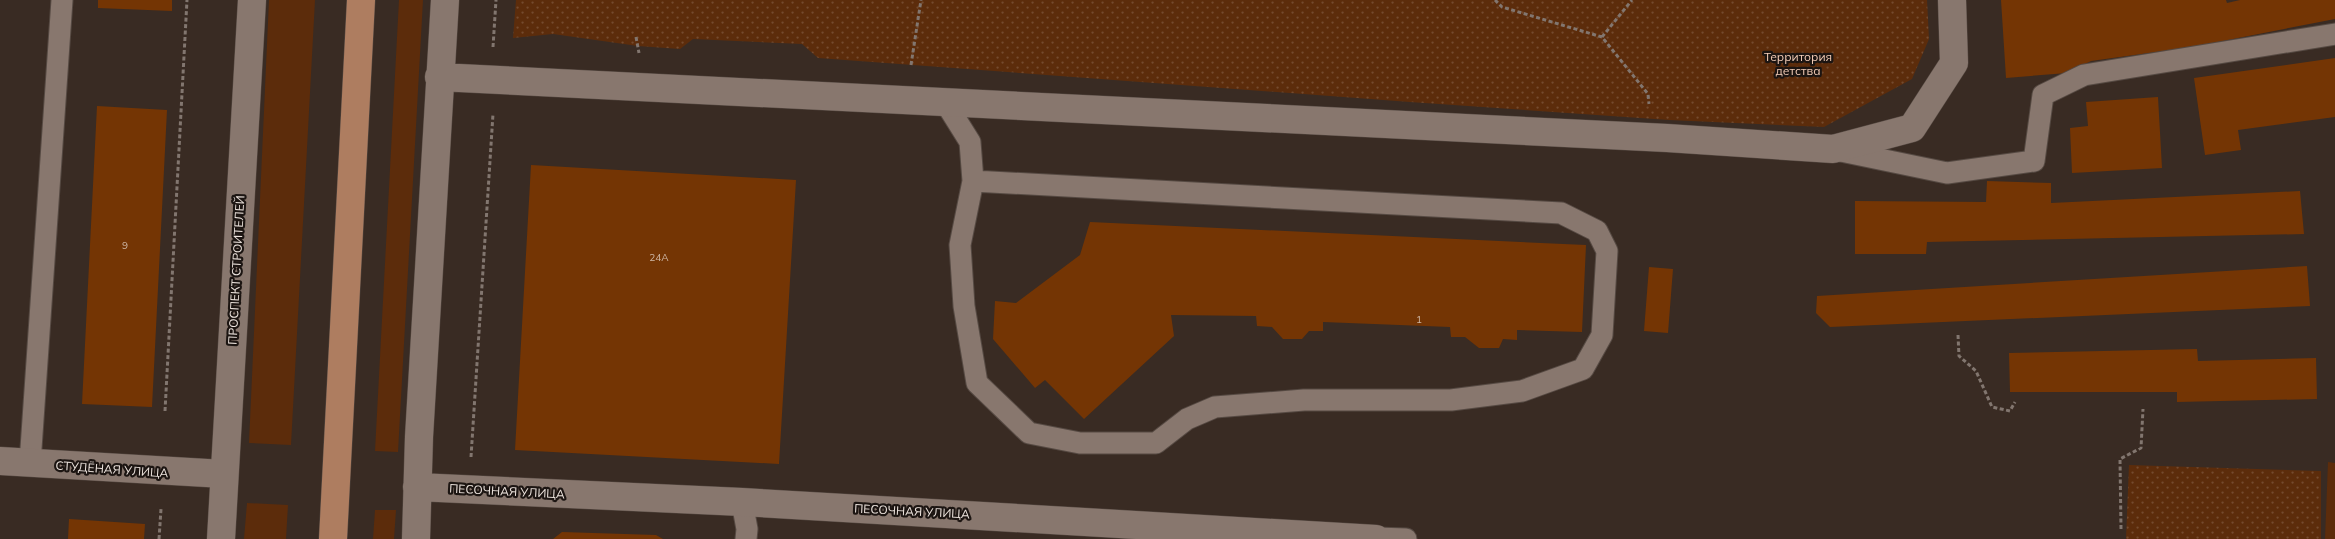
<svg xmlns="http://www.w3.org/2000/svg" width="2335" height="539" font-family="Mulish,sans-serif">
<defs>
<pattern id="park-dots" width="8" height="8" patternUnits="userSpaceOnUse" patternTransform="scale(1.25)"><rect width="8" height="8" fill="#5c2c0b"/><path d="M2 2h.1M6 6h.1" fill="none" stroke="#744a2e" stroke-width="1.8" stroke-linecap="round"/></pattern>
</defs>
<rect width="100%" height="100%" fill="#392b23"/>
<path fill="#5c2c0b" d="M269,0H315L291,445L249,443Z
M399,0H423L398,452L375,451Z
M2328,462L2335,463V539H2325Z
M247,503L288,505L286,539H244Z
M375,510H396L394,539H373Z"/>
<path fill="url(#park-dots)" d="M516,0H1927L1929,39L1912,79L1824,127L1669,120L1410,102L818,58L802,44L693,39L680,49L638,46L553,34L513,38Z
M2129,465L2321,471V539H2126Z"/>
<path fill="#743504" d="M98,0H172V11L98,8Z
M2001,0H2226L2227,3L2240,0H2335V19L2192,47L2091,61L2067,73L2006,78Z
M2335,58V117L2238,130L2241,150L2205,155L2194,78Z
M2158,97L2162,168L2072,173L2070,128L2088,126L2086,102Z
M97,106L167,110L152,407L82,404Z
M531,165L796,180L779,464L515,450Z
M1987,181L2051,183V203L2300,191L2304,234L1927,242L1926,254H1855V201L1986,202Z
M1090,222L1586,245L1582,332L1517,330V340L1503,339L1499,348H1479L1465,337H1451L1450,327L1323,322V331H1309L1302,339H1283L1272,327L1257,326L1256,316L1171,315L1174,336L1084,419L1045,380L1035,388L993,339L995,301L1016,303L1080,255Z
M2307,266L2310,306L1830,327L1816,313L1817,296Z
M1649,267L1673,269L1668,333L1644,331Z
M2197,349L2198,361L2316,358L2317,399L2177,402V392H2010L2009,353Z
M69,519L145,524L144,539H68Z
M562,532L656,535L663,539H553Z"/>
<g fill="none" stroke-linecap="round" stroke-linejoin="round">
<defs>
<path id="service" d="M945,102L970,142L973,181L960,245L964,306L977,383L1029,433L1080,443H1156L1187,419L1215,407L1304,400H1451L1522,391L1583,369L1602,335L1607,251L1597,231L1561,213L973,181
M1836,150L1947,173L2034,161L2043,95L2084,75L2335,34
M30,463L62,0
M742,502L747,529L746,539
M1376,538L1406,539"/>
<path id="minor" d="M439,77L1667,138L1833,149L1912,128L1954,63L1952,0
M0,461L224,474
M417,487L742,502L1376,539
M221,539L252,0
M416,539L419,437L445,0"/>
<path id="primary" d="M333,539L361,0"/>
</defs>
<use href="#service" stroke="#564a43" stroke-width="23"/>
<use href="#minor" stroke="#564a43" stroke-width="29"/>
<use href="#primary" stroke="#564a43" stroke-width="29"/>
<path stroke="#82766f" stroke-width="3" stroke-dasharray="4 2.5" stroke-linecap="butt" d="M1495,0L1502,7L1602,37L1648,94L1649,104
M636,37L639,53
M1602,37L1632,0
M493,47L496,0
M911,65L921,0
M1958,335L1959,356L1976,371L1992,407L2010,411L2015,402
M165,411L187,0
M471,457L493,114
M2121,529L2120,459L2141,448L2143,409
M159,539L161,509"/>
<use href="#service" stroke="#88776e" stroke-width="21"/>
<use href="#minor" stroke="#88776e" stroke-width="28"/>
<use href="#primary" stroke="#ae7d60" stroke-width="28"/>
</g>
<g text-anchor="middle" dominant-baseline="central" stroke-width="4.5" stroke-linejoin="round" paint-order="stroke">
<g font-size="10" fill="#d0b9a8">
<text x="125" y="245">9</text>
<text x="659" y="257">24А</text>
<text x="1419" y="319">1</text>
</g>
<g font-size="12" fill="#f4cdb7" stroke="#1c1512">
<text x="1798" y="56">Территория<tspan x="1798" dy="14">детства</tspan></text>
</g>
<g font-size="12" fill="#eee5df" stroke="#1c1512">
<text transform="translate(236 270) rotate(-87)">ПРОСПЕКТ СТРОИТЕЛЕЙ</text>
<text transform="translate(112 469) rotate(4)">СТУДЁНАЯ УЛИЦА</text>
<text transform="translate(507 491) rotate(3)">ПЕСОЧНАЯ УЛИЦА</text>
<text transform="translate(912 511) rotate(3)">ПЕСОЧНАЯ УЛИЦА</text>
</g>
</g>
</svg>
